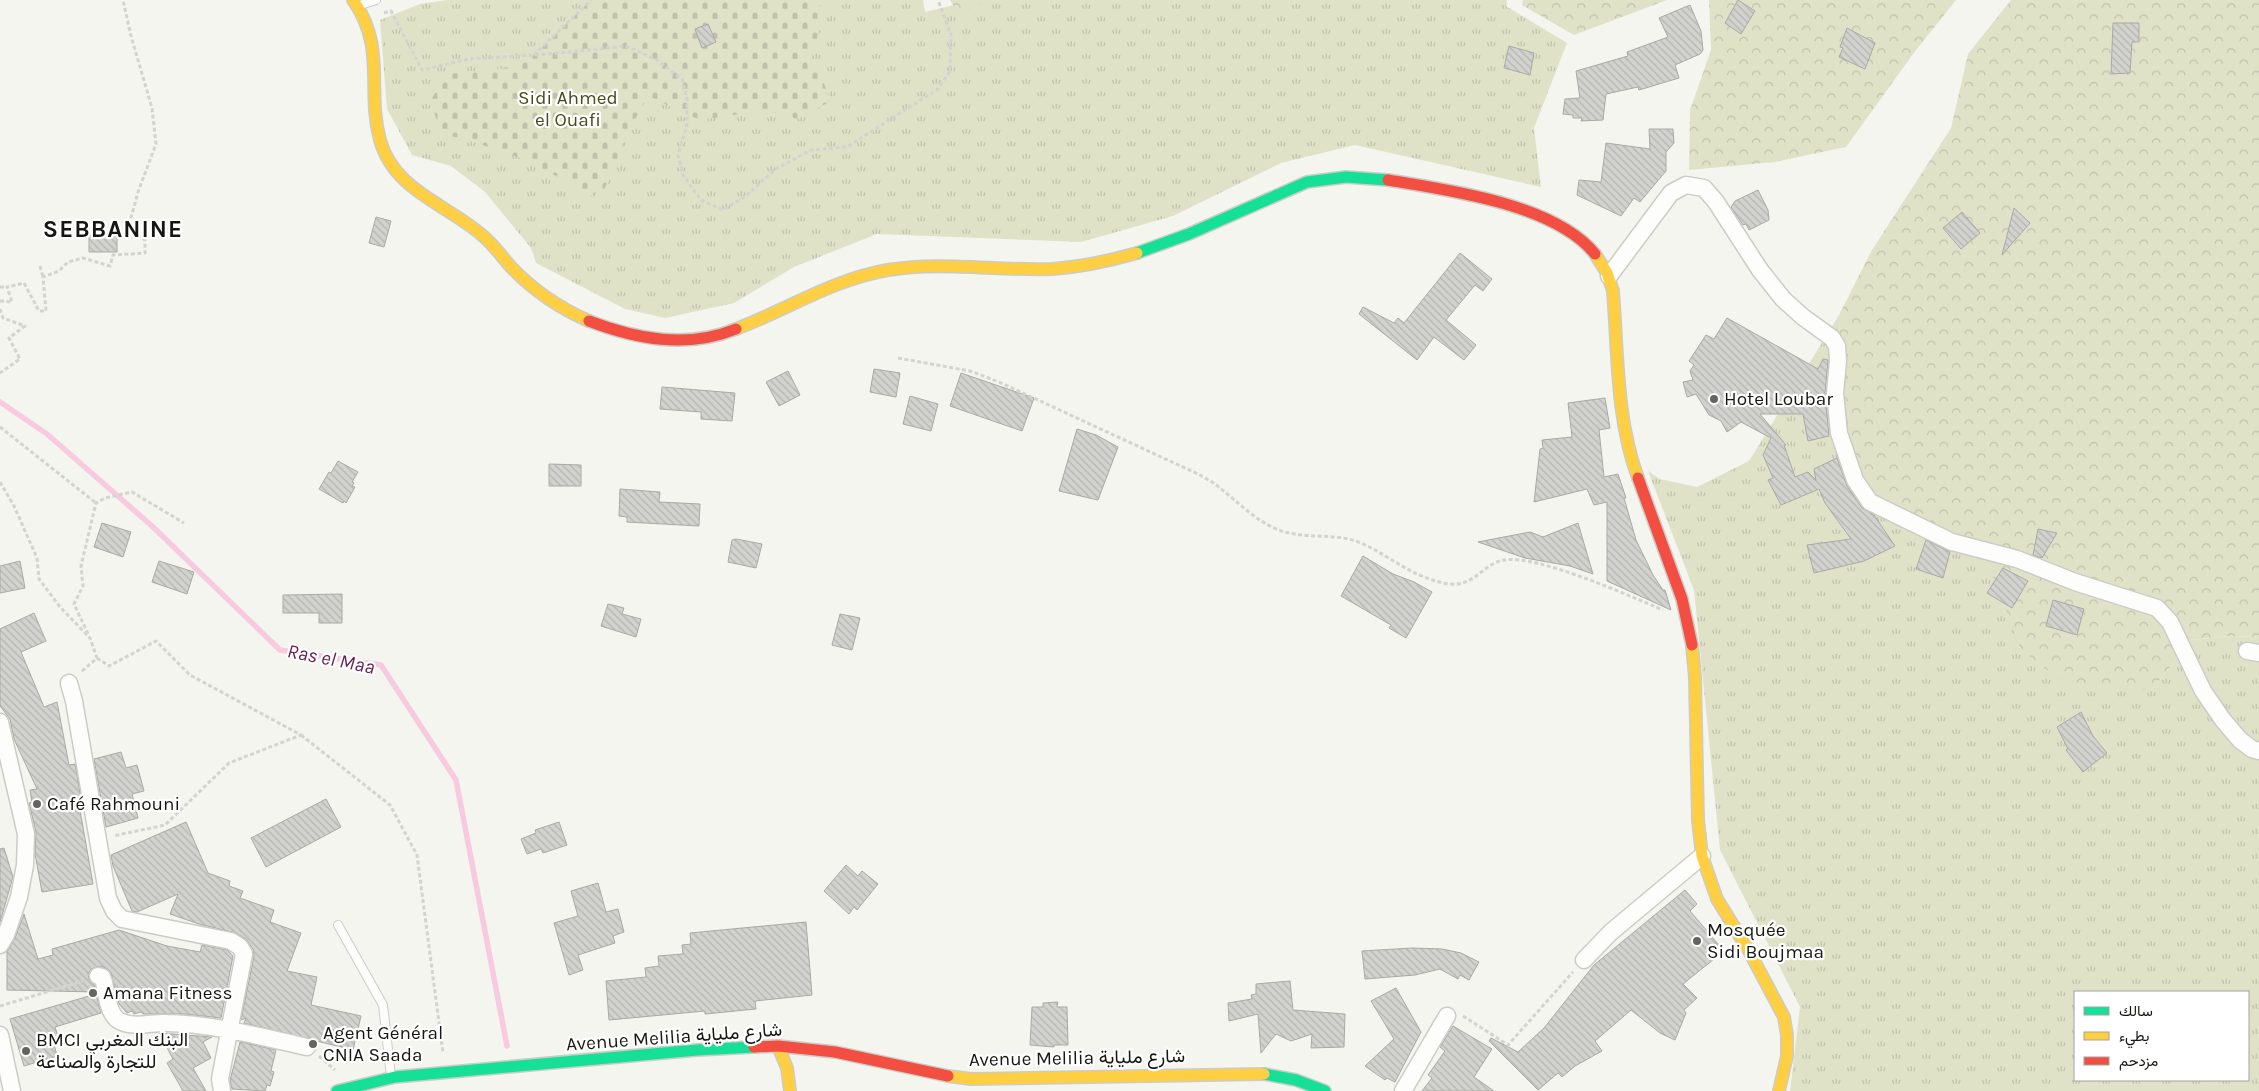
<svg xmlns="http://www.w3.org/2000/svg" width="2259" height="1091" font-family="Karla,Vazirmatn,sans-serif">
<defs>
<pattern id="grass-tufts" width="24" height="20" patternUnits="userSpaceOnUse" patternTransform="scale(1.25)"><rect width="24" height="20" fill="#e0e2c8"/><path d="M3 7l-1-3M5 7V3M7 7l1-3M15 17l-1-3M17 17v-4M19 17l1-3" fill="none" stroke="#bfc1ab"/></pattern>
<pattern id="forest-crowns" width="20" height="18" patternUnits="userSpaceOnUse" patternTransform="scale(1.25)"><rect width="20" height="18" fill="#e0e2c8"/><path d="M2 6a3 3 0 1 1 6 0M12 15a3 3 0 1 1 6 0" fill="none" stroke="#bfc1ab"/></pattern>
<pattern id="cemetery-stones" width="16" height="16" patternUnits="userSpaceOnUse" patternTransform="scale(1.25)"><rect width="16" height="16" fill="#e0e2c8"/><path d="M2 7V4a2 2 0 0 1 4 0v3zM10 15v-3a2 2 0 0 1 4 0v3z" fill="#bfc1ab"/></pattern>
<pattern id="building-back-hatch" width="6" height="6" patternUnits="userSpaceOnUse" patternTransform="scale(1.25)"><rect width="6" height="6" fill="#d2d3ce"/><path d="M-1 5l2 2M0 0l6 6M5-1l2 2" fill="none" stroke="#b4b4b0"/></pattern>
</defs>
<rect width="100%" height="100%" fill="#f4f5ee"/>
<path fill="url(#grass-tufts)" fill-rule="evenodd" d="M448,0H923L925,12L975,0H1507L1506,6L1567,43L1534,128L1541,187L1355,145L1281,163L1173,216L1081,242L877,234L794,267L734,303L665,318L625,309L536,263L531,248L485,192L451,166L412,155L387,109L380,20L420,4Z
M1839,315L1842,415L1982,547L2152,690L2191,640L2227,636L2259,637V1091H1790L1800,1007L1720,850L1694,590L1648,471L1660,479L1697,487L1749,461ZM2075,992H2248V1080H2075Z"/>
<path fill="url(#forest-crowns)" d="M950,0H987L958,14Z
M1523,0H1667L1574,35L1522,5Z
M1709,0H1956L1913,54L1846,147L1775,162L1689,170L1690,110L1711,50Z
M2011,0H2259V637L2227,636L2191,640L2152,690L2069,687L2021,650L1982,547L1938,529L1867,489L1842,415L1839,315L1872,250L1951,128L1968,54Z"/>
<path fill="url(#cemetery-stones)" d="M591,0H815L825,12L812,54L831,101L798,119L765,110L700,120L648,96L630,129L605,188L581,201L572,184L520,158L462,138L440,135L431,99L448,74L505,68L534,55Z"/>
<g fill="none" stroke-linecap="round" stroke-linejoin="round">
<path stroke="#f7cadf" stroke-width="5.5" d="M0,402L47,434L152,526L280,650L381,665L456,780L507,1046"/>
</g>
<path fill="url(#building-back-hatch)" stroke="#aaaaa5" d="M1738,0L1755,11L1741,34L1725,23Z
M1690,5L1701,31L1703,50L1700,54L1675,65L1679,78L1639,90L1638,87L1606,94L1603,120L1581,121L1582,118H1573V115L1563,114L1565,99L1580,98L1576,71L1628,56L1627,52L1668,37L1659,18Z
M2113,23H2139V42H2132L2130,73L2111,74Z
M708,24L716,42L702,48L695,29Z
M1847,28L1875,43L1865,69L1839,57L1843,48L1840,47Z
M1509,46L1534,53L1530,75L1504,68Z
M1649,129H1673L1674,143L1666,152V171L1640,202L1634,198L1621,216L1577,195L1579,180L1601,182L1606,143L1650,149Z
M1758,190L1768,210L1769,220L1749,230L1746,224L1743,225L1731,207L1735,201Z
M2014,208L2030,223L2002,255Z
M1962,212L1980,233L1961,249L1943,228Z
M376,217L391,221L384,247L369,243Z
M89,235H117V252H89Z
M1460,253L1492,279L1483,291L1475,285L1446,320L1476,345L1464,360L1434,337L1417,360L1359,314L1363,307L1394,323L1398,318L1404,323Z
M1727,318L1818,369L1823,359L1828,360L1825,394L1829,436L1808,441L1803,414H1760L1786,445H1784L1795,477L1808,472L1816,480L1814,469L1837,458L1847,486L1862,508L1874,515L1895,546L1864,561L1814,573L1807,545L1851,539L1825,503L1819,489L1781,505L1768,480L1773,478L1763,455L1771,438L1741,422L1727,432L1721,421L1709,415L1696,394L1687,397L1683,382L1693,380L1690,371L1694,365L1689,361L1706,335L1714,339Z
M874,369L900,373L896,397L870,392Z
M788,371L800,395L779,406L766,382Z
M961,373L1034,398L1022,431L950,406Z
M662,387L735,393L732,421L701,419V412L660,409Z
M910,396L938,404L931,431L903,424Z
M1605,398L1610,428L1599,430L1604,477L1618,474L1626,498H1624L1636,540L1653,575L1663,590H1665L1671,610L1607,581V502L1594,505L1587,489L1534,502L1540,449L1543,448L1542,440L1572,437L1568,403Z
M1077,429L1096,435L1118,447L1098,500L1059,491Z
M338,461L358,472L352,482L354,483L352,486L355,487L346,503L344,501L343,503L319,489L329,472L331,473Z
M549,464L581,465V486H549Z
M620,489L660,492L659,502L700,504L699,526L627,522V517L619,516Z
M102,523L131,532L123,557L94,547Z
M1578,523L1593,574L1570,566L1525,558L1478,542L1530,532L1543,537Z
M2038,529L2057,533L2042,558L2033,555Z
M736,539L762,544L756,568L728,562L732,540Z
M1926,540L1950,552L1943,578L1916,569Z
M1363,556L1393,574L1414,582L1432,592L1406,638L1389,628L1391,625L1341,596Z
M20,561L25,588L0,593V566Z
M159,561L194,572L187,594L152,582Z
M2003,568L2028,581L2012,608L1987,593Z
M342,594V623H319V613H283V595Z
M2053,600L2084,609L2077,635L2046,626Z
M608,604L624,608L622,614L641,619L636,637L601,626Z
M34,613L46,641L21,652L44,707L57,702L69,765L75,764L81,798L78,799L93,884L42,892L35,854L36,832L29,803L32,802L30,790L37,789L14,739L10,719L0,706V629Z
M840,614L860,618L852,650L832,645Z
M2081,712L2093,736L2107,753L2083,772L2066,750L2068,749L2057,727Z
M121,752L126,768L137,765L144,791L132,794L138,818L106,827L94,759Z
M326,799L341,827L266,867L251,838Z
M186,822L208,873L230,881L229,886L243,891L240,898L274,910L270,922L301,933L287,971L317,977L311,1005L361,1016L353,1050L244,1023L246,1018L241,1020L254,956L253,949L246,939L236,933L199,924L170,914L178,894L137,912L132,911L113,866L111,855Z
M559,822L567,845L543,853L541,849L527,854L521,839L536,833L535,830Z
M4,848L13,877L0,922V849Z
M846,865L858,876L862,871L878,884L857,910L854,907L849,914L824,891Z
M598,883L606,912L618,909L624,932L613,936L615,943L578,955L583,970L569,975L554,923L578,916L571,891Z
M1685,890L1697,904L1690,911L1724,951L1683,984L1697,998L1684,1010L1686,1013L1675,1040L1660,1033L1631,1010L1595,1041L1602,1051L1575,1066L1562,1077L1558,1073L1538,1090L1489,1041L1491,1038L1518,1052L1544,1028L1594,965Z
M24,914L38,959L53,955L52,949L119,930L167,946L200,952L202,945L227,950L233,956L221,1018L185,1014H143L141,1012L134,1014L132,1011L127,1013L119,1004L111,973L108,969L100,966L91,969L88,974L89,979L94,985L96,992L7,990V952L15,938Z
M806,922L812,995L755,1001L756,1009L705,1014V1011L609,1020L606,981L646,977L645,968L659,966L658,956L683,954L682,945L691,944L690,933Z
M1412,948L1442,949L1461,953L1479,962L1469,980L1460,975L1458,979L1440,969L1415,975L1365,979L1362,951Z
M1290,981L1293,1010L1345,1014L1344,1047L1311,1048L1312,1034L1291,1041L1276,1034L1261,1053L1258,1014L1229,1021L1228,1003L1252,999L1251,995L1256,994V984Z
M1396,988L1421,1032L1395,1082L1387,1078L1385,1080L1365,1066L1394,1039L1371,1001Z
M96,994L101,1013L55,1027L60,1042L54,1044L57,1056L24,1066L10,1019Z
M1058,1002L1057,1007H1067L1068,1045H1054V1047L1030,1045L1032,1007H1043V1003Z
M1453,1026L1492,1049L1474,1077L1494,1091H1422L1432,1078L1428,1075L1445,1051L1440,1047Z
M159,1033L212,1037L203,1042L211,1058L193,1068L206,1091H183L167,1063L173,1059Z
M240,1042L276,1050L271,1071L274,1072L270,1086L267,1085L265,1091L232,1089L230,1080Z"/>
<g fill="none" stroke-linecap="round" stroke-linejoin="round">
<defs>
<path id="lane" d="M360,5L376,0
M338,925L383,1005L391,1076"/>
<path id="street" d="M1609,276L1671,193L1686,185L1704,188L1716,202L1760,270L1783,299L1803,317L1832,338L1837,346L1838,361L1835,393L1839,433L1855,480L1870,502L1952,542L2017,559L2075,582L2157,608L2170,622L2203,691L2223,720L2240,740L2252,749L2259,751
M2247,651L2259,653
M69,683L74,701L108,898L114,911L122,919L231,941L240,947L244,954L220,1079L222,1091
M0,722L26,834L25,865L19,897L6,935L0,945
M1584,960L1611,932L1702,856
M98,976L102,977L104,982C106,993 108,1013 118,1020C132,1029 152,1022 167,1023C214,1024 262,1037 307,1047
M0,1035L12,1091
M1403,1091L1447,1016"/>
<path id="fast" d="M1137,253L1189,234L1307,182L1346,177L1388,180
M1264,1074L1296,1080L1325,1091
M337,1091L395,1077L697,1050L754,1047"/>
<path id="slow" d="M353,0C387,48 366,89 380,140C394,191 447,204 483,236C494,245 502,257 511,267C534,291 559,308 589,321
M1595,254L1607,273L1613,291C1618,353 1616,419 1638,478
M736,329C786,310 834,279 888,270C942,261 997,271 1052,269C1081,267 1109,261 1137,253
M1692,645L1695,677L1698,820L1702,856L1717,899L1749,951L1784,1017L1787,1035V1056L1779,1091
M778,1046L787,1068L790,1091
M948,1076L971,1079L1264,1074"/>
<path id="jam" d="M1388,180C1448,190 1555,204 1595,254
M589,321C636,339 687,349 736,329
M1638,478L1682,599L1692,645
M754,1047L778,1046L835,1052L948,1076"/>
</defs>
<use href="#lane" stroke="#ccccc7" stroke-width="10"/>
<use href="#street" stroke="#ccccc7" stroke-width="19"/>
<use href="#fast" stroke="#ccccc7" stroke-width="14"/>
<use href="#slow" stroke="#ccccc7" stroke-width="14"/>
<use href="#jam" stroke="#ccccc7" stroke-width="14"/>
<path stroke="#d3d3d0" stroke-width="3" stroke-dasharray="4 2.5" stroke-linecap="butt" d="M384,13L391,11L422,70L468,59L550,54L626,46L657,60L682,79L687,99V125L678,155L683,175L701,200L723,210L746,196L774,170L811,150L847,147L938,89L950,71L951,35L938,0
M534,55L591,0
M40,266L43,277
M0,287H7
M0,301L12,302L7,287L24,283L39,311H46L43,277L59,271L68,262L83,258L110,266L113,255L145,253V240L128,229L138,192L156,144L152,108L131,36L123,0
M0,309L3,318L25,326L9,338L20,359L0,373
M898,358L970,371L999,382L1198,474C1205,478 1213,482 1220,488C1238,502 1257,522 1279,530C1305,540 1335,532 1361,543C1392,557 1414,579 1450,584C1474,587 1484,563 1504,560C1536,554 1630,596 1663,610
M0,427L96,503
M0,482L14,506L37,558L39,579L60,607L90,638L97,658L81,672
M88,634L74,604L83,586L81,566L96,503L105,498L132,492L184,523
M97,658L109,666L156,641L190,675L301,735L229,763L165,825L113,836
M301,735L390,805L417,855L443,1053
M0,1006L83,981
M1463,1016L1508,1045L1573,972
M319,1056L335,1070"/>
<use href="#lane" stroke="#fdfefc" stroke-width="8"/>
<use href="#street" stroke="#fdfefc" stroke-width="16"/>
<use href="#fast" stroke="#16e098" stroke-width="11"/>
<use href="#slow" stroke="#ffcf43" stroke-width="11"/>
<use href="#jam" stroke="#f24e42" stroke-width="11"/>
</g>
<g fill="#64655f" stroke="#fff" stroke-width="2">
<circle cx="1714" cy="399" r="5"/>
<circle cx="37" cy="804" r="5"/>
<circle cx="1697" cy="941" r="5"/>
<circle cx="93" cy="993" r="5"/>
<circle cx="313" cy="1044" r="5"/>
<circle cx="26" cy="1051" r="5"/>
</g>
<g text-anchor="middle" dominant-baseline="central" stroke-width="4.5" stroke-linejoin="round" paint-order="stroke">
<g font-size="19" fill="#4a4b1a" stroke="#fff">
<text x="568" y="98">Sidi Ahmed<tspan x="568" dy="22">el Ouafi</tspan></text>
</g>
<g font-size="19" fill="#171712" stroke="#fff" text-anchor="start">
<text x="1724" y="399">Hotel Loubar</text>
<text x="47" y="804">Café Rahmouni</text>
<text x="1707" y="930">Mosquée<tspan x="1707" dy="22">Sidi Boujmaa</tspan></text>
<text x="103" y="993">Amana Fitness</text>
<text x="323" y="1033">Agent Général<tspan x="323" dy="22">CNIA Saada</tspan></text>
<text x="36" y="1040">BMCI البنك المغربي<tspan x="36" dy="22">للتجارة والصناعة</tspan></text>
</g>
<g font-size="19" fill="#171712" stroke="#fff">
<text transform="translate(674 1037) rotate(-4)">Avenue Melilia شارع ملياية</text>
<text transform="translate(1077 1058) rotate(-1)">Avenue Melilia شارع ملياية</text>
</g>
<g font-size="20" font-style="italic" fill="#6b214e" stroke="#fff">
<text transform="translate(331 659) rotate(11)">Ras el Maa</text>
</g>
<g font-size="24" font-weight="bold" letter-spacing="1" fill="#171712" stroke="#fff">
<text x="113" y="229">SEBBANINE</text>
</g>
</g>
<rect x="2074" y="991" width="175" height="90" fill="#ffffff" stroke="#a2a2a0"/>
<rect x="2084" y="1007" width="25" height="8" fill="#16e098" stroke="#a2a2a0"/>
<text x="2119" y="1016" font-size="15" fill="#171712">سالك</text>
<rect x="2084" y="1032" width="25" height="8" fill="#ffcf43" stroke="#a2a2a0"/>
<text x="2119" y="1041" font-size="15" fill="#171712">بطيء</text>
<rect x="2084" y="1057" width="25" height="8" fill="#f24e42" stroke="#a2a2a0"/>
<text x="2119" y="1066" font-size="15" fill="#171712">مزدحم</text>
</svg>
